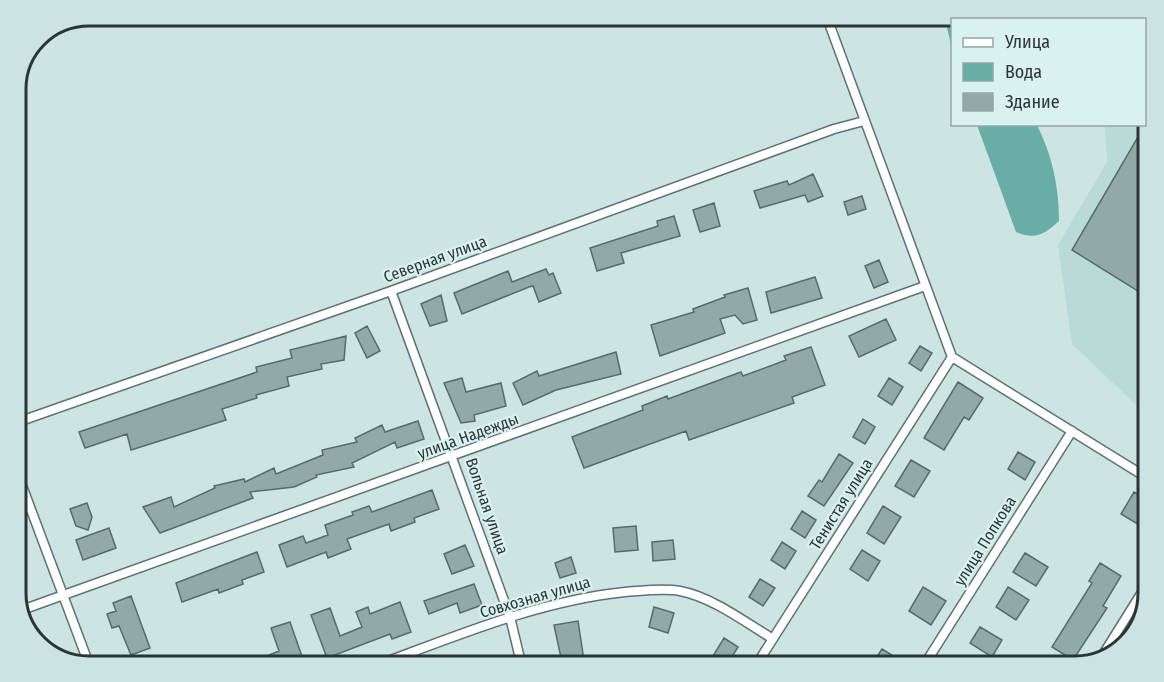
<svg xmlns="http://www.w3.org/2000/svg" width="1164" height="682" font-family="'Fira Sans Condensed',sans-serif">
<rect width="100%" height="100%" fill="#cce5e2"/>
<path fill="#b8dbd7" d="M1145,70L1149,84V417L1072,344L1058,245L1107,162L1105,125L1144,124Z"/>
<path fill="#69ada7" d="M944,15H1002L1005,19L952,20V49Z
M977,125H1037C1052,155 1059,186 1059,221C1044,235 1035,240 1016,232Z"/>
<path fill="#92aaa7" stroke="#566c6a" stroke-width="1.5" d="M1149,118V298L1072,250Z
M813,174L823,196L808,202L805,195L760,208L754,191L787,181L789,185Z
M862,196L866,209L848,215L844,202Z
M714,203L720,226L700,232L693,210Z
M674,216L680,236L621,253L624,263L597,271L590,248L658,226L657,221Z
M879,260L888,282L874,288L865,266Z
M546,269L549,275L553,273L561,293L539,302L533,286L529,287L462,314L454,293L508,271L512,282Z
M815,277L822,298L771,313L766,292Z
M748,288L757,320L743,324L735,315L720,319L725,333L660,356L651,325L694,312L693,309L725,297L724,295Z
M441,295L447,321L430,326L421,304Z
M886,319L896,340L859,357L849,336Z
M367,326L380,351L367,358L355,333Z
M346,336L344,360L321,364L322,369L287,377L289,386L256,395L257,398L222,409L226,420L131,450L127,434L85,448L79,432L257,372L256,367L292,358L290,350Z
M920,346L932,353L921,371L909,363Z
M811,347L825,385L792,397L794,403L689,440L686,431L584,468L572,437L643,410L642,406L667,396L668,399L741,372L743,376L786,360L784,356Z
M616,352L621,374L556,390L523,405L513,383L537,371L539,376Z
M462,378L466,392L501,383L506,406L474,415L475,421L461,423L444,383Z
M889,378L903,387L892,405L878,396Z
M958,382L983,398L969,420L964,417L944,450L924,438Z
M863,419L875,427L865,444L853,437Z
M418,421L424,439L397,448L395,442L352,463L354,467L316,475L317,477L294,487L250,492L253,498L160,533L143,507L171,497L174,507L215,488L214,486L244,479L245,482L274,468L276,474L323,455L322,450L357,442L355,438L382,425L385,432Z
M1018,452L1035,462L1025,480L1008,469Z
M839,454L853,463L824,506L808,496L819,480L822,482Z
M911,460L930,471L914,497L895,486Z
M432,490L439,509L414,518L415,522L391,531L389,524L347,539L351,549L328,558L326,552L287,567L279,545L303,536L306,543L328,535L325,525L353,515L352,512L369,506L372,512Z
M1134,492L1149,500V531L1121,514Z
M87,503L92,517L88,530L76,526L70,509Z
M883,506L901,517L884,544L867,533Z
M802,511L816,520L805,538L791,529Z
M636,526L638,550L615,552L613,528Z
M109,528L116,548L83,560L76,540Z
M673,540L675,559L653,561L652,542Z
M782,542L796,551L785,569L771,560Z
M465,545L474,566L452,574L444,554Z
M862,550L880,561L868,581L850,569Z
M257,552L264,572L242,580L243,584L219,593L218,589L182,602L176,583Z
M1025,553L1048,567L1036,586L1013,572Z
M571,557L576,573L560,578L555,563Z
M1100,563L1121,576L1103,606L1107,608L1073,660L1052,647L1092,583L1089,581Z
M760,579L775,588L763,606L749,597Z
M474,584L482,605L460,613L457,603L429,614L424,601Z
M923,587L946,601L931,625L909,611Z
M1008,587L1029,600L1016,620L996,607Z
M131,596L150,648L131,655L119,626L112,628L107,614L116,611L113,603Z
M400,602L411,632L392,639L390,634L327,658L311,615L330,608L340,636L362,627L356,612L368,607L370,614Z
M654,607L674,613L668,633L649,627Z
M578,621L585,667H563L554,625Z
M290,622L305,665L298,667H239L279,651L271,628Z
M980,627L1002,640L992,657L970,643Z
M724,638L738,647L727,665L713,656Z
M882,649L911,667H870Z"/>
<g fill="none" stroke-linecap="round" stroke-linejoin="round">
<defs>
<path id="street" d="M826,15L952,357L1149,479
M391,291L510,617L522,667
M15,423L391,291L834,129L864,121
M15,467L90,667
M19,611L925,286
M1099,661L1149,581
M372,667C454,637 537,601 625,592C642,591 663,588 680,591C712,597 745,622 773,639
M755,667L952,357
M923,667L1072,431"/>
</defs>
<use href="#street" stroke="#5c7371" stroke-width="11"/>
<use href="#street" stroke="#fff" stroke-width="8"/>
</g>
<g text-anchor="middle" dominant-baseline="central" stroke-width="4.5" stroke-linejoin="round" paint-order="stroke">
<g font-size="16" fill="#2b3534" stroke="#d9f2f0">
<text transform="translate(435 259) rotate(-20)">Северная улица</text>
<text transform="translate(468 436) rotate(-20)">улица Надежды</text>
<text transform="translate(841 504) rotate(-58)">Тенистая улица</text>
<text transform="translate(487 506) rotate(71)">Вольная улица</text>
<text transform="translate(985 541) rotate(-58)">улица Попкова</text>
<text transform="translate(535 597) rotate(-16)">Совхозная улица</text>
</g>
</g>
<path d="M0 0H1164V682H0ZM89 26H1075A63 63 0 0 1 1138 89V593A63 63 0 0 1 1075 656H89A63 63 0 0 1 26 593V89A63 63 0 0 1 89 26Z" fill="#cbe3e1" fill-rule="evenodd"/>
<path fill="none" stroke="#2b3534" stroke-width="3" d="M89 26H1075A63 63 0 0 1 1138 89V593A63 63 0 0 1 1075 656H89A63 63 0 0 1 26 593V89A63 63 0 0 1 89 26Z"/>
<rect x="951" y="18" width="195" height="108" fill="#d9f2f0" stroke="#93a6a5" stroke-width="1.5"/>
<rect x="963" y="38" width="30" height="9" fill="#ffffff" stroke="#93a6a5" stroke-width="1.5"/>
<text x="1005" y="48" font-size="18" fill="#2b3534">Улица</text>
<rect x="963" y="63" width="30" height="18" fill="#69ada7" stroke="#93a6a5" stroke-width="1.5"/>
<text x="1005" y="78" font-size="18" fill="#2b3534">Вода</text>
<rect x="963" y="93" width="30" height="18" fill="#92aaa7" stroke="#93a6a5" stroke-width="1.5"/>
<text x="1005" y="108" font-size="18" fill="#2b3534">Здание</text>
</svg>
